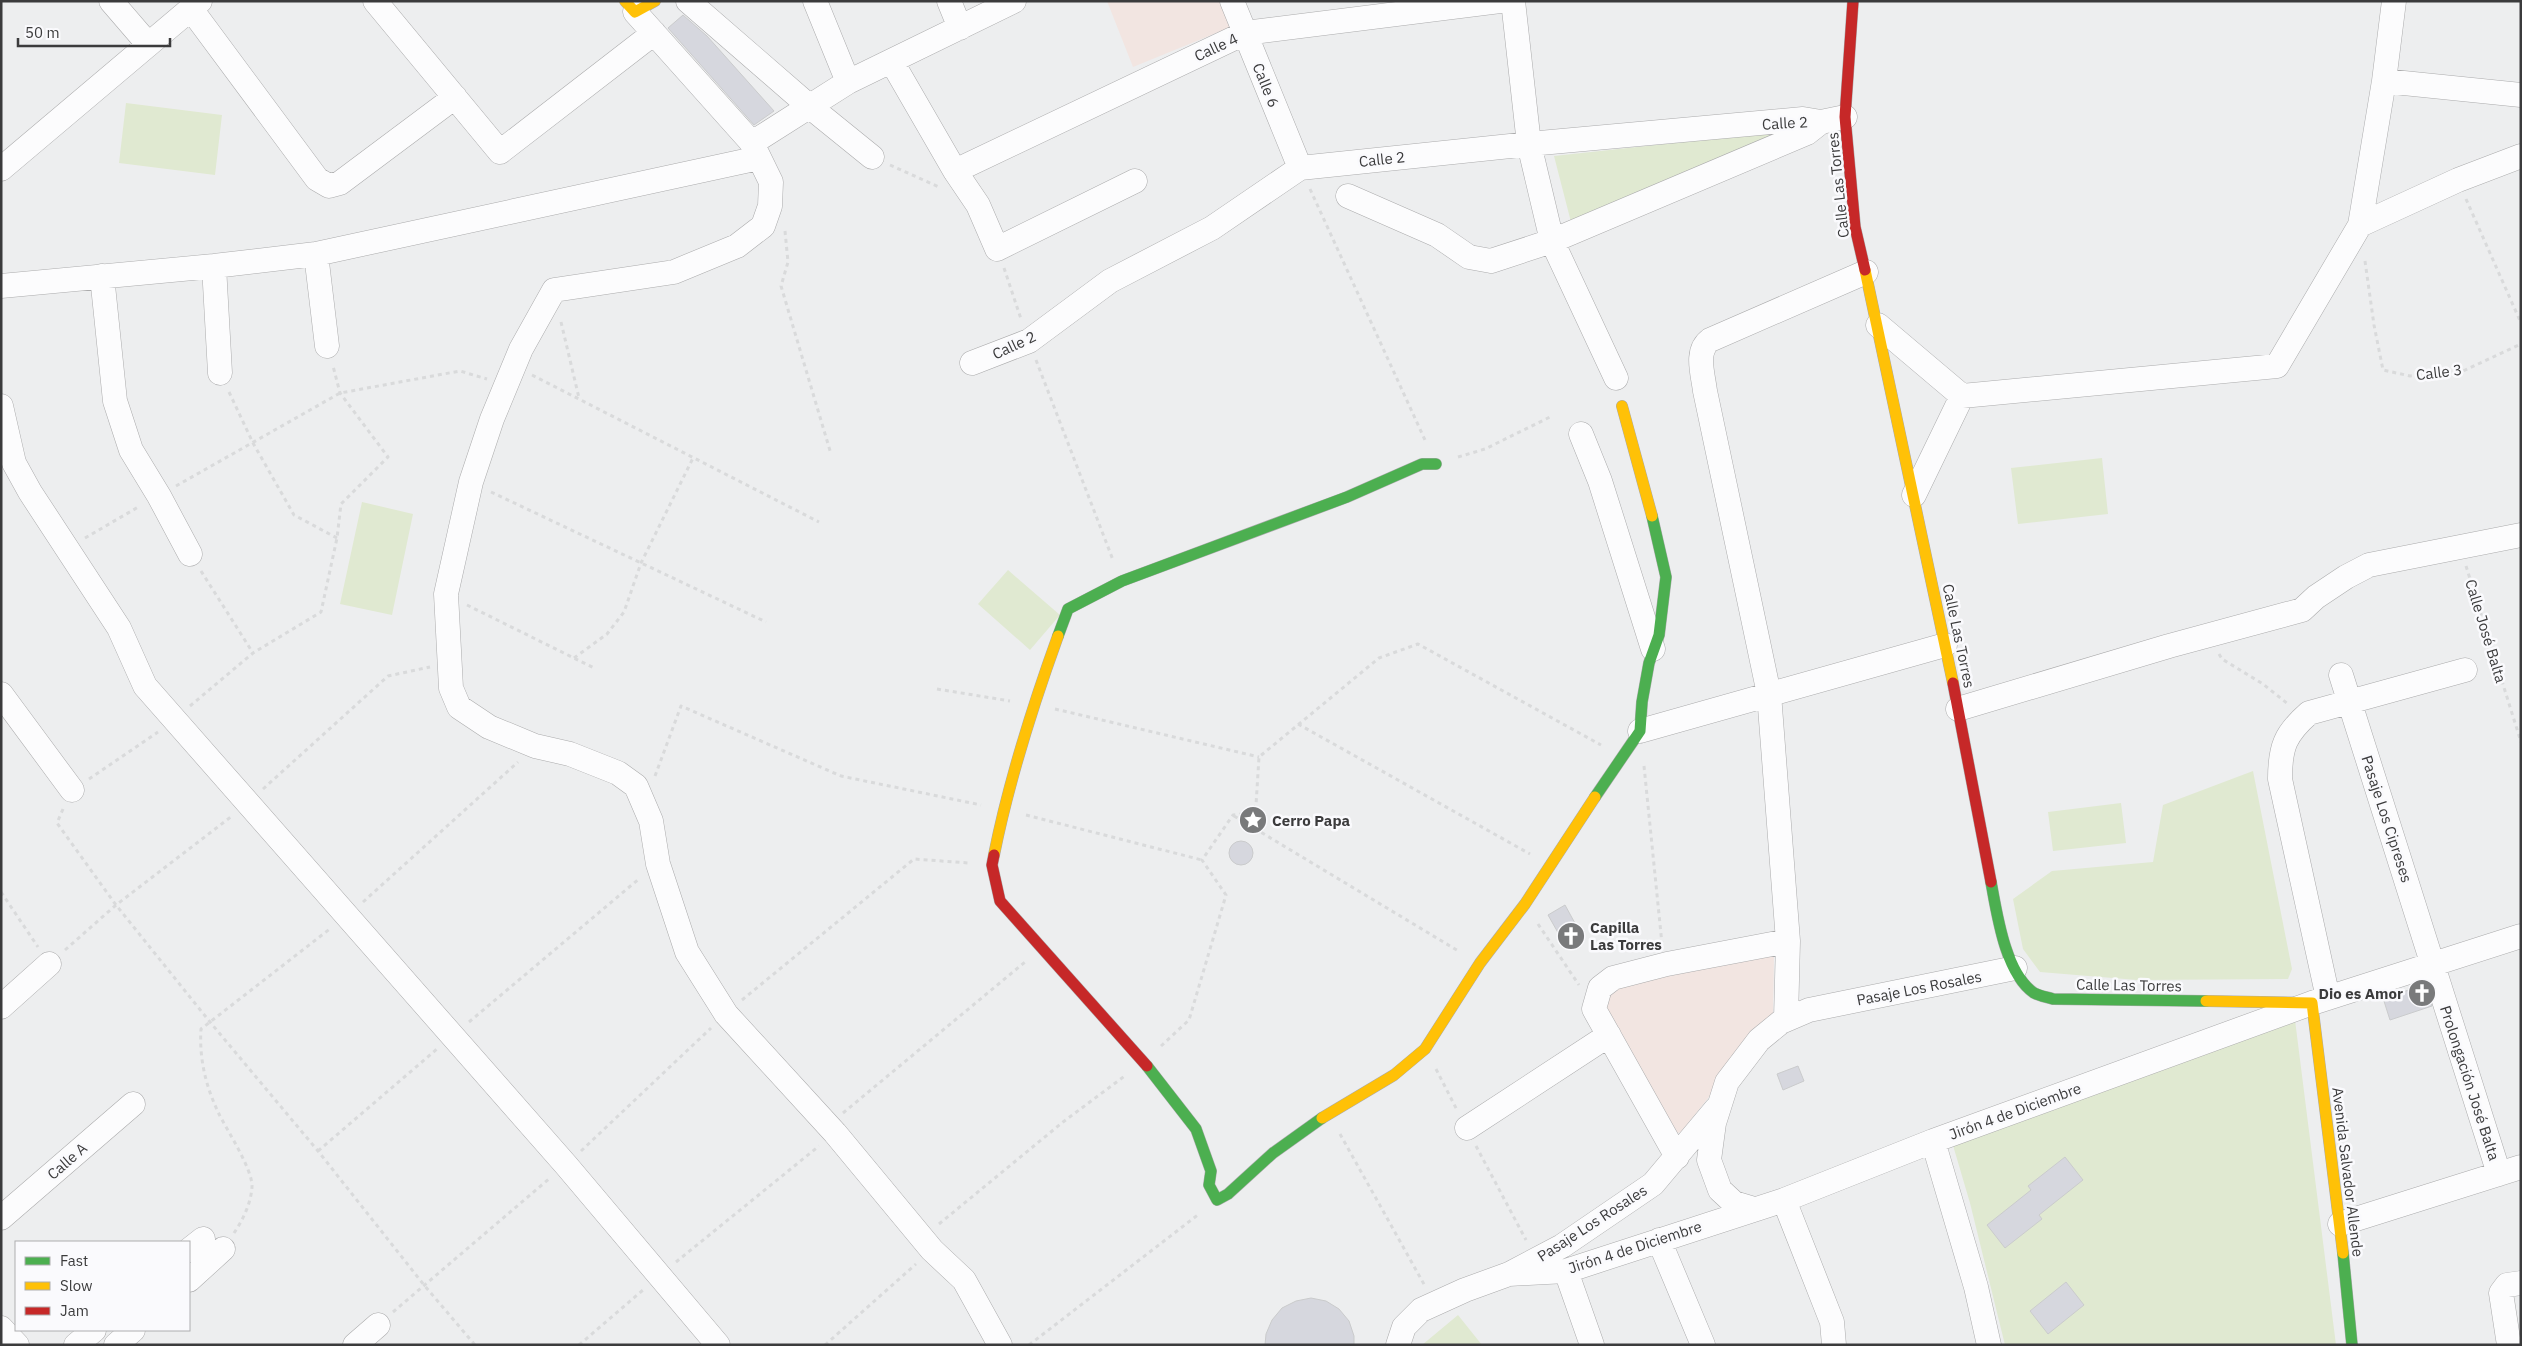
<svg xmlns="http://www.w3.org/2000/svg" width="2522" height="1346" font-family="'IBM Plex Sans',sans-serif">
<rect width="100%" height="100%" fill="#edeeef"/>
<path fill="#f2e5e1" d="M1107,1H1221L1231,27L1133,67Z
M1774,954L1773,1016L1682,1131L1672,1136L1603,1002L1612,984Z"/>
<path fill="#e0e9d1" d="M126,103L222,115L215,175L119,163Z
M1793,130L1571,222L1554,156Z
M2102,458L2108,514L2018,524L2011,468Z
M362,502L413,514L392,615L340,604Z
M1008,570L1060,615L1030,650L978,604Z
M2253,771L2292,969L2288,979L2137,980L2040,972L2023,949L2013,899L2052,871L2153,862L2163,805Z
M2121,803L2126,843L2053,851L2048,812Z
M2295,1020L2336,1345H2005L1970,1203L1952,1142Z
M1458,1315L1482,1345H1422Z"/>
<path fill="#d6d7de" stroke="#cacbcc" d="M683,15L707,36L774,111L754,125L668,28Z
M1229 853a12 12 0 1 1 24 0a12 12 0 1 1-24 0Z
M1565,905L1582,936L1565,945L1548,915Z
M2425,985L2432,1006L2390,1020L2383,998Z
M1798,1066L1804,1081L1783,1090L1777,1074Z
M2065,1157L2083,1180L2039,1215L2042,1219L2005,1248L1987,1225L2031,1190L2028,1186Z
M2066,1282L2084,1305L2048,1334L2030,1311Z
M1311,1298L1326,1301L1339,1309L1349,1321L1354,1336V1345H1265L1266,1334L1272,1320L1282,1308L1296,1301Z"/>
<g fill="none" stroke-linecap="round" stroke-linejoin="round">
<defs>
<path id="street" d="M111,1L148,44
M375,1L500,152L654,33
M688,1L809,106L872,157
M815,1L848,82
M949,1L960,28
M1232,1L1300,168
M1513,1L1529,144L1552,241L1616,378
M191,9L317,179L329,186L340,183L455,97
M635,12L752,143L771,182L770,206L763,226L737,246L674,272L554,290L521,349L492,419L471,482L446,594L451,688L459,707L489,727L535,746L570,754L618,773L636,786L651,821L658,864L687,952L726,1014L835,1133L932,1250L964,1280L1000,1345
M892,62L955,171L978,205L997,249L1135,181
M2384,81L2521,95
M752,143L848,82L1014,1
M1,169L200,1
M955,171L1245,33L1500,1
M1348,196L1437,235L1469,257L1491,261L1552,241L1807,133L1821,122
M2360,225L2458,180L2521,156
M316,254L327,346
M214,266L220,373
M102,276L115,401L131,450L159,496L190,554
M1,286L214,266L316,254L759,158
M1878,325L1962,396L2277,366L2360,225L2384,81L2394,1
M972,363L1029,341L1110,281L1212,228L1300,168L1529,144L1803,119L1821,122L1845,117
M1,406L14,463L30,492L119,628L145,686L566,1165L718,1345
M1581,434L1600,481L1653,649
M1914,495L1962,396
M2341,675L2499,1174
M1,694L72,790
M1958,709L2169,646L2302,610L2316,597L2346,577L2369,565L2521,535
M1640,731L1945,645
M2328,998L2280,779C2280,747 2285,734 2309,713L2465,670
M1,1007L49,964
M1786,1019L1788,941L1769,694L1705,391C1703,374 1695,351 1710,340L1866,272
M1467,1128L1609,1035
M1933,1141L1976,1287L1989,1345
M1677,1157L1594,1009L1600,988L1613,978L1667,964L1788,941
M1784,1200L1832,1322L1834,1345
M1754,1209L1734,1203L1720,1190L1709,1160L1714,1123L1727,1082L1759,1040L1781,1022L1809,1010L2015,968
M1,1218L133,1104
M2340,1224L2521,1167
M1659,1240L1703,1345
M189,1250L203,1239
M1566,1271L1592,1345
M1509,1274L1566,1271L1784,1200L1933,1141L2312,1003L2521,936
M189,1280L223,1249
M1,1328L17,1345
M76,1345L94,1330
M116,1345L133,1330
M355,1345L378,1325
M1398,1345L1404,1327L1421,1310L1465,1290L1509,1274L1562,1246L1653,1184L1716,1109
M2509,1345L2501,1293L2507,1285L2521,1283"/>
<path id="fast" d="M1058,636L1068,609L1122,581L1347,497L1422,464H1436
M1595,797L1640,731L1642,702L1649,663L1659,635L1666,577L1652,516
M1991,882C1997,914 2005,973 2034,993C2040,996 2047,997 2053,999L2206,1001
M1147,1066L1196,1129L1211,1171L1209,1185L1217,1200L1228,1194L1273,1153L1322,1118
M2343,1253L2352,1345"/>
<path id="slow" d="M625,1L635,12L655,1
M1865,270L1953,683
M1622,406L1652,516
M994,855C1009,780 1032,708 1058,636
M2206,1001L2312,1003L2343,1253
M1322,1118L1394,1075L1425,1049L1480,963L1525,904L1595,797"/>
<path id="jam" d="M1853,1L1845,117L1855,227L1865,270
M1953,683L1991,882
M994,855L992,865L1000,901L1147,1066"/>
</defs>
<use href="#street" stroke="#ababac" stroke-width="25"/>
<use href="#fast" stroke="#ababac" stroke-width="12"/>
<use href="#slow" stroke="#ababac" stroke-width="12"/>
<use href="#jam" stroke="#ababac" stroke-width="12"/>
<path stroke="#d9dadb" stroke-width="3" stroke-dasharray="4 4" stroke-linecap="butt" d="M890,165L939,187
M1310,189L1425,440
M2466,199L2521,323
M785,231L788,262L781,286L831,454
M2365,261L2374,325L2383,370L2410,376L2463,371L2521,344
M1004,268L1021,319
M561,322L579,398
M1036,360L1113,560
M532,375L819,522
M229,392L253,443L294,515L337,538
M1458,457L1485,449L1552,416
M176,486L340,393L460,371L487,379
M491,492L766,622
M85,538L140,506
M2466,566L2521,742
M201,571L253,653
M467,605L594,668
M2219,654L2222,659L2263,684L2288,704
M574,658L607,634L624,612L641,563L693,458
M937,689L1010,701
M190,706L253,653L321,612L337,538L341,504L388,457L340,393L333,366
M1055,709L1259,757
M1298,724L1530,854
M1644,766L1662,944
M655,776L681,706L841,776L981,805
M89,779L158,732
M263,789L388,676L430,667
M63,809L57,823L116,905L210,1022L318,1151L424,1285L475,1345
M1026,815L1202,860
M1234,816L1460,952
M1,892L38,947
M363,902L518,762
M1538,924L1579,985
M65,950L116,905L232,816
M742,1000L914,859L969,863
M469,1022L640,878
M1161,1046L1189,1020L1226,895L1202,860L1233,815L1251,813L1256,805L1259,757L1379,658L1418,644L1601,745
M1436,1069L1457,1110
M843,1113L1025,962
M1340,1134L1425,1286
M1476,1146L1526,1240
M318,1151L437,1049
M581,1151L711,1028
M939,1224L1063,1122L1126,1075
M234,1233C243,1220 251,1203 252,1187C253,1170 227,1130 219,1114C206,1087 199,1059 201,1029L331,928
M676,1262L819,1146
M393,1312L550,1178
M579,1345L643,1290
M825,1345L916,1264
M1029,1345L1199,1214"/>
<use href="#street" stroke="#fcfcfd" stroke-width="24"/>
<use href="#fast" stroke="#4caf50" stroke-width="11"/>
<use href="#slow" stroke="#ffc107" stroke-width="11"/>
<use href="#jam" stroke="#c62828" stroke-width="11"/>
</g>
<defs>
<symbol id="sight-disc" viewBox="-11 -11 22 22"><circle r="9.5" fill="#797a7b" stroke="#fafafd"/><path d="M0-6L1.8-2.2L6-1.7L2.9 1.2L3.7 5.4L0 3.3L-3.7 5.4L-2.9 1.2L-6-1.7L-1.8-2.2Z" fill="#fff"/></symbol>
<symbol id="church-disc" viewBox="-11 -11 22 22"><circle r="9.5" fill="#797a7b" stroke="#fafafd"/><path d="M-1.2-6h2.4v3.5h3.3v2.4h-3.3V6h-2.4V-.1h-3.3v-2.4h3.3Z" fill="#fff"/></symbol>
</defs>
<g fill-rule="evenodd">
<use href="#sight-disc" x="1237" y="804" width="32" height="32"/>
<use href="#church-disc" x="1555" y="920" width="32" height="32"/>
<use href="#church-disc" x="2406" y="977" width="32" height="32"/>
</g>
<g text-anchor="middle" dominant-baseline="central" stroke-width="5" stroke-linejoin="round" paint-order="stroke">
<g font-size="15" fill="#3b3b3c" stroke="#fafafd">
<text transform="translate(1216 47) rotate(-25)">Calle 4</text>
<text transform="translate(1266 85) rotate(68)">Calle 6</text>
<text transform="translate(1785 123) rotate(-3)">Calle 2</text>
<text transform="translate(1382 159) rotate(-6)">Calle 2</text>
<text transform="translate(1838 185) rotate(-96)">Calle Las Torres</text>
<text transform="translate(1014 345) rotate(-25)">Calle 2</text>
<text transform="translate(2439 372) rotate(-7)">Calle 3</text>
<text transform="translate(2486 631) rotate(73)">Calle José Balta</text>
<text transform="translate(1959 636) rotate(78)">Calle Las Torres</text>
<text transform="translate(2387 819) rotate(72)">Pasaje Los Cipreses</text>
<text transform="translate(2129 985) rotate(1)">Calle Las Torres</text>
<text transform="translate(1919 988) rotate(-11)">Pasaje Los Rosales</text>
<text transform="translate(2470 1083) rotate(72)">Prolongación José Balta</text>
<text transform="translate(2015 1111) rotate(-20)">Jirón 4 de Diciembre</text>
<text transform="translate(67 1161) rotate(-41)">Calle A</text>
<text transform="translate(2348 1172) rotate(83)">Avenida Salvador Allende</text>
<text transform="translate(1592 1223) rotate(-33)">Pasaje Los Rosales</text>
<text transform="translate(1635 1247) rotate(-18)">Jirón 4 de Diciembre</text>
</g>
<g font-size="15" font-weight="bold" fill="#3b3b3c" stroke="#fafafd" text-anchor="start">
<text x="1272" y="820">Cerro Papa</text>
<text x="1590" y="927">Capilla<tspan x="1590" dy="17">Las Torres</tspan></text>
<text x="2403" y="993" text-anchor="end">Dio es Amor</text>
</g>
</g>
<rect width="2522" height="1346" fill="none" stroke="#3b3b3c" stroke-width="5"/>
<rect x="15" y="1241" width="175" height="90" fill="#fafafd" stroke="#aeaeb0"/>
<rect x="25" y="1257" width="25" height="8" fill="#4caf50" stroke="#aeaeb0"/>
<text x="60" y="1266" font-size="15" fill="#3b3b3c">Fast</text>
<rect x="25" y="1282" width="25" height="8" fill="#ffc107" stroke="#aeaeb0"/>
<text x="60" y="1291" font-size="15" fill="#3b3b3c">Slow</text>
<rect x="25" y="1307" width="25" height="8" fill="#c62828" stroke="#aeaeb0"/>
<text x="60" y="1316" font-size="15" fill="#3b3b3c">Jam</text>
<path d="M18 38v8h152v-8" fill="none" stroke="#3b3b3c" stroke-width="2.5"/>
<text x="25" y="38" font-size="15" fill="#3b3b3c" stroke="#fafafd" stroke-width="4" paint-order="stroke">50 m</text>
</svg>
